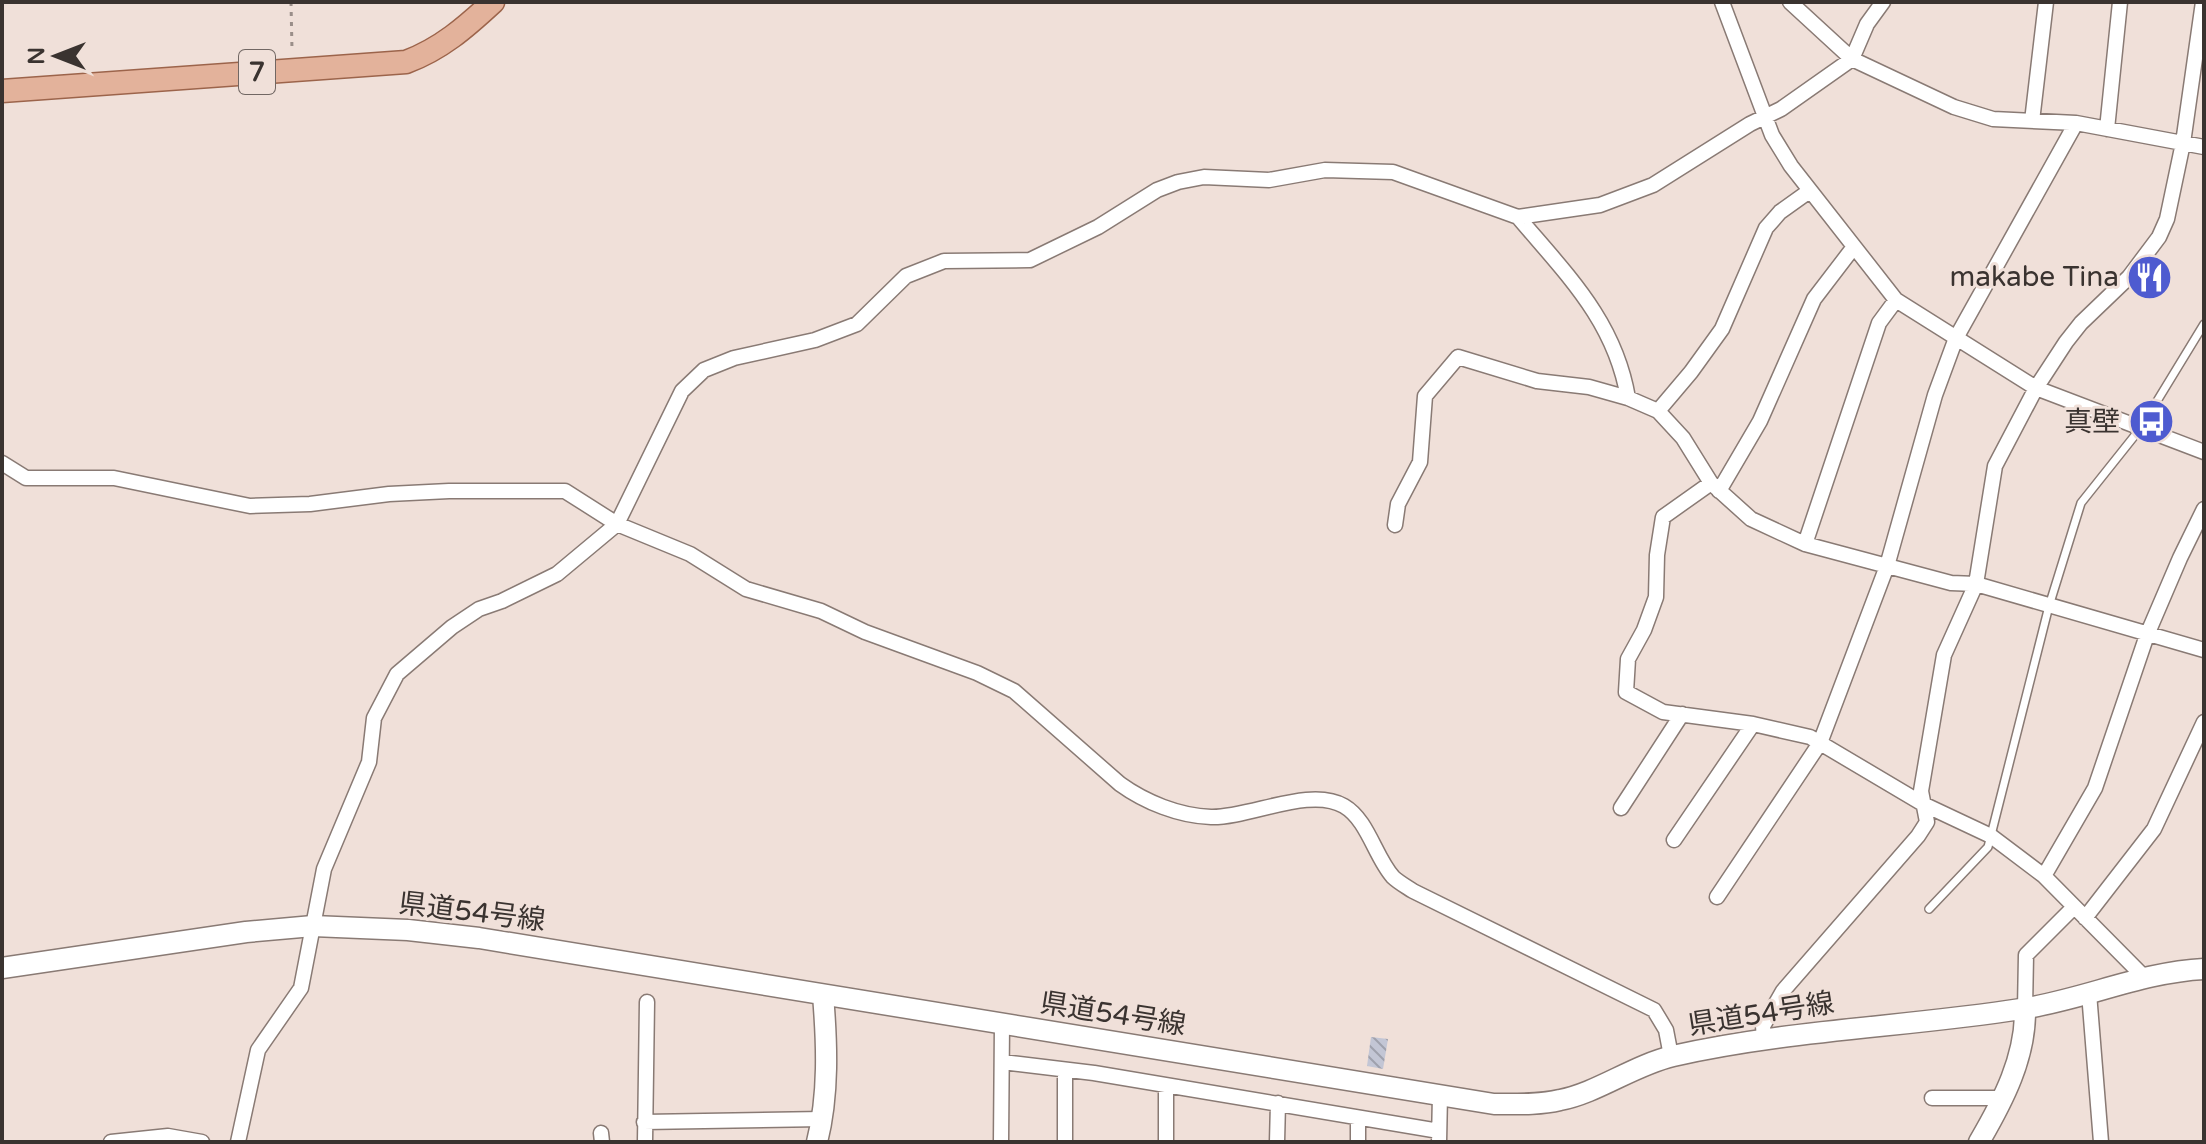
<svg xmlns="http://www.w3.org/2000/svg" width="2206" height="1144" font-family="'Varela Round','Noto Sans JP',sans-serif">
<defs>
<pattern id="building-back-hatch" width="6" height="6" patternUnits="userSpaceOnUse" patternTransform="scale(2)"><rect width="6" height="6" fill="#c3c6d5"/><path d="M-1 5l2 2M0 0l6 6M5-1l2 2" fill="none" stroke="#9fa1ad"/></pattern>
</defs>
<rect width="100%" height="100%" fill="#f0e0d9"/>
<path fill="url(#building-back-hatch)" d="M1371,1037L1388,1039L1383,1069L1367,1066Z"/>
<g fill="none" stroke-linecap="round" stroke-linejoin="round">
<defs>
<path id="lane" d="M1929,909L1988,847L2049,606L2081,503L2140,429L2204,324"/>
<path id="street" d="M1722,2L1772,135L1791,166L1896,300L2036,388L2204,452
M1790,2L1852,59L1954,107L1993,119L2076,123L2204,147
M2032,121L2046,2
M2107,129L2120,2
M1518,217C1567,275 1615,321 1628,398L1658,411L1683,438L1711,483L1663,517L1657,555L1656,597L1644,630L1628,659L1626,692L1663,712L1753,724L1810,737L1923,804L1991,836L2044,876L2145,978
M1658,411L1691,372L1722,329L1766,228L1780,212L1808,192
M2,463L26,478H114L250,506L310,504L389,494L449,491H565L617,524L690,554L746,589L821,611L865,632L977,673L1014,691L1120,784C1145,802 1179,816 1211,817C1250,818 1310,786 1344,806C1368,820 1375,857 1393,877C1398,882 1407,887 1413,891L1654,1010L1666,1030L1671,1056
M1711,483L1751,519L1805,544L1951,583L1976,584L2204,650
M1719,491L1760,421L1814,299L1853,248
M1395,525L1398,504L1420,462L1425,396L1458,357L1537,381L1589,387L1628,398
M1805,544L1879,323L1896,300
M1621,808L1682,714
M1674,840L1753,724
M2044,876L2095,788L2147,635L2180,558L2204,509
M1717,897L1820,743L1887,566L1935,395L1956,338L2076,123
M2085,918L2154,829L2204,722
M2089,993L2101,1142
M2025,1009L2026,955L2074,907
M1764,1039L1763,1026L1783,991L1918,836L1927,822L1921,791L1944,655L1976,584L1995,466L2036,388L2066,342L2081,323L2129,277L2159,237L2167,219L2183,143L2203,2
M1002,1062L1094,1073L1439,1131
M1932,1098H2005
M644,1122L823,1119
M601,1133L602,1142
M111,1142L168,1136L202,1142
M238,1142L258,1050L301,988L324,869L369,762L374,718L397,674L452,627L479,609L502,601L557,574L617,524L682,391L704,370L734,358L815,340L857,324L906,276L944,261L1030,260L1098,227L1157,190L1178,182L1204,177L1269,180L1325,170L1393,172L1518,217L1600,205L1653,185L1750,124L1781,109L1852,59L1867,24L1883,2
M645,1142L647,1002
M1001,1142L1002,1024
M1065,1142V1070
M1166,1142V1087
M1277,1142L1278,1103
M1358,1142V1118
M1439,1142L1440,1095"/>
<path id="secondary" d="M2,968L246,932L313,926L408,930L479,938L1494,1104C1516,1104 1539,1105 1560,1100C1597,1093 1634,1065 1673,1056C1788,1030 1905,1027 2021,1009C2083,1000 2141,972 2204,969
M817,1142C829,1095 827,1043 823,995
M1979,1142C2003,1101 2026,1057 2025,1009"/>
<path id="primary" d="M2,91L406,62C441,49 466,27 493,2"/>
</defs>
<use href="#lane" stroke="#897a74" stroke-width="10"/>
<use href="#street" stroke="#897a74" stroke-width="17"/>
<use href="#secondary" stroke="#897a74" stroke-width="23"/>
<use href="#primary" stroke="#9c644b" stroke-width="25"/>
<path stroke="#9a8e89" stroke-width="3" stroke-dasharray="4 6" stroke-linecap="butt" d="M291,2L292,50"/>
<use href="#lane" stroke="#fff" stroke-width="7"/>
<use href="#street" stroke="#fff" stroke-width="14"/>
<use href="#secondary" stroke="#fff" stroke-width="20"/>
<use href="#primary" stroke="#e3b29b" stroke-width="22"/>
</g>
<defs>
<symbol id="restaurant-disc" viewBox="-11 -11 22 22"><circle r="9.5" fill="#4e5bd0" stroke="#f0e0d9"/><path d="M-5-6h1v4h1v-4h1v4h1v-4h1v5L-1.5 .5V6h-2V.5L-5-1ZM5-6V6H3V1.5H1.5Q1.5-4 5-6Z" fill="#fff"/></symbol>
<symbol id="bus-disc" viewBox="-11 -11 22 22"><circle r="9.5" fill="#4e5bd0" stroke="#f0e0d9"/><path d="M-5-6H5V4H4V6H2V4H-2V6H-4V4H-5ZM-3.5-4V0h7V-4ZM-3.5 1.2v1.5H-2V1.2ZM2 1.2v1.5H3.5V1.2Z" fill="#fff"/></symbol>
</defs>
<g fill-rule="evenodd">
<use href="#restaurant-disc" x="2124" y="252" width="51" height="51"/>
<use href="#bus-disc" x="2126" y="396" width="51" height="51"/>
</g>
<g text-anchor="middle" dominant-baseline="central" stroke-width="6" stroke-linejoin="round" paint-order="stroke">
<rect fill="#f0e0d9" stroke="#716763" stroke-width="2" x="239" y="50" width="36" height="44" rx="6"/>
<g font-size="26" font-weight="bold" fill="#3a3330">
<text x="257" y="72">7</text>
</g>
<g font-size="28" fill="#3a3330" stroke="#f0e0d9" text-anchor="end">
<text x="2119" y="277">makabe Tina</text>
<text x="2120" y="422">真壁</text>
</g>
<g font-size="28" fill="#3a3330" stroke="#f0e0d9">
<text transform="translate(472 912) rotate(7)">県道54号線</text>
<text transform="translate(1113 1014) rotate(9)">県道54号線</text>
<text transform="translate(1761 1014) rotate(-9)">県道54号線</text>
</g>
</g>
<rect width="2206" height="1144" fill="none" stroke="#3a3330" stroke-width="8"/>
<g transform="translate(56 56) rotate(270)" stroke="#f0e0d9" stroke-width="6" paint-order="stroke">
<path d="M0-6L14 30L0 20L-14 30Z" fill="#3a3330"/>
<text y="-12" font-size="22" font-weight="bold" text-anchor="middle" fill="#3a3330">N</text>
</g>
</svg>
